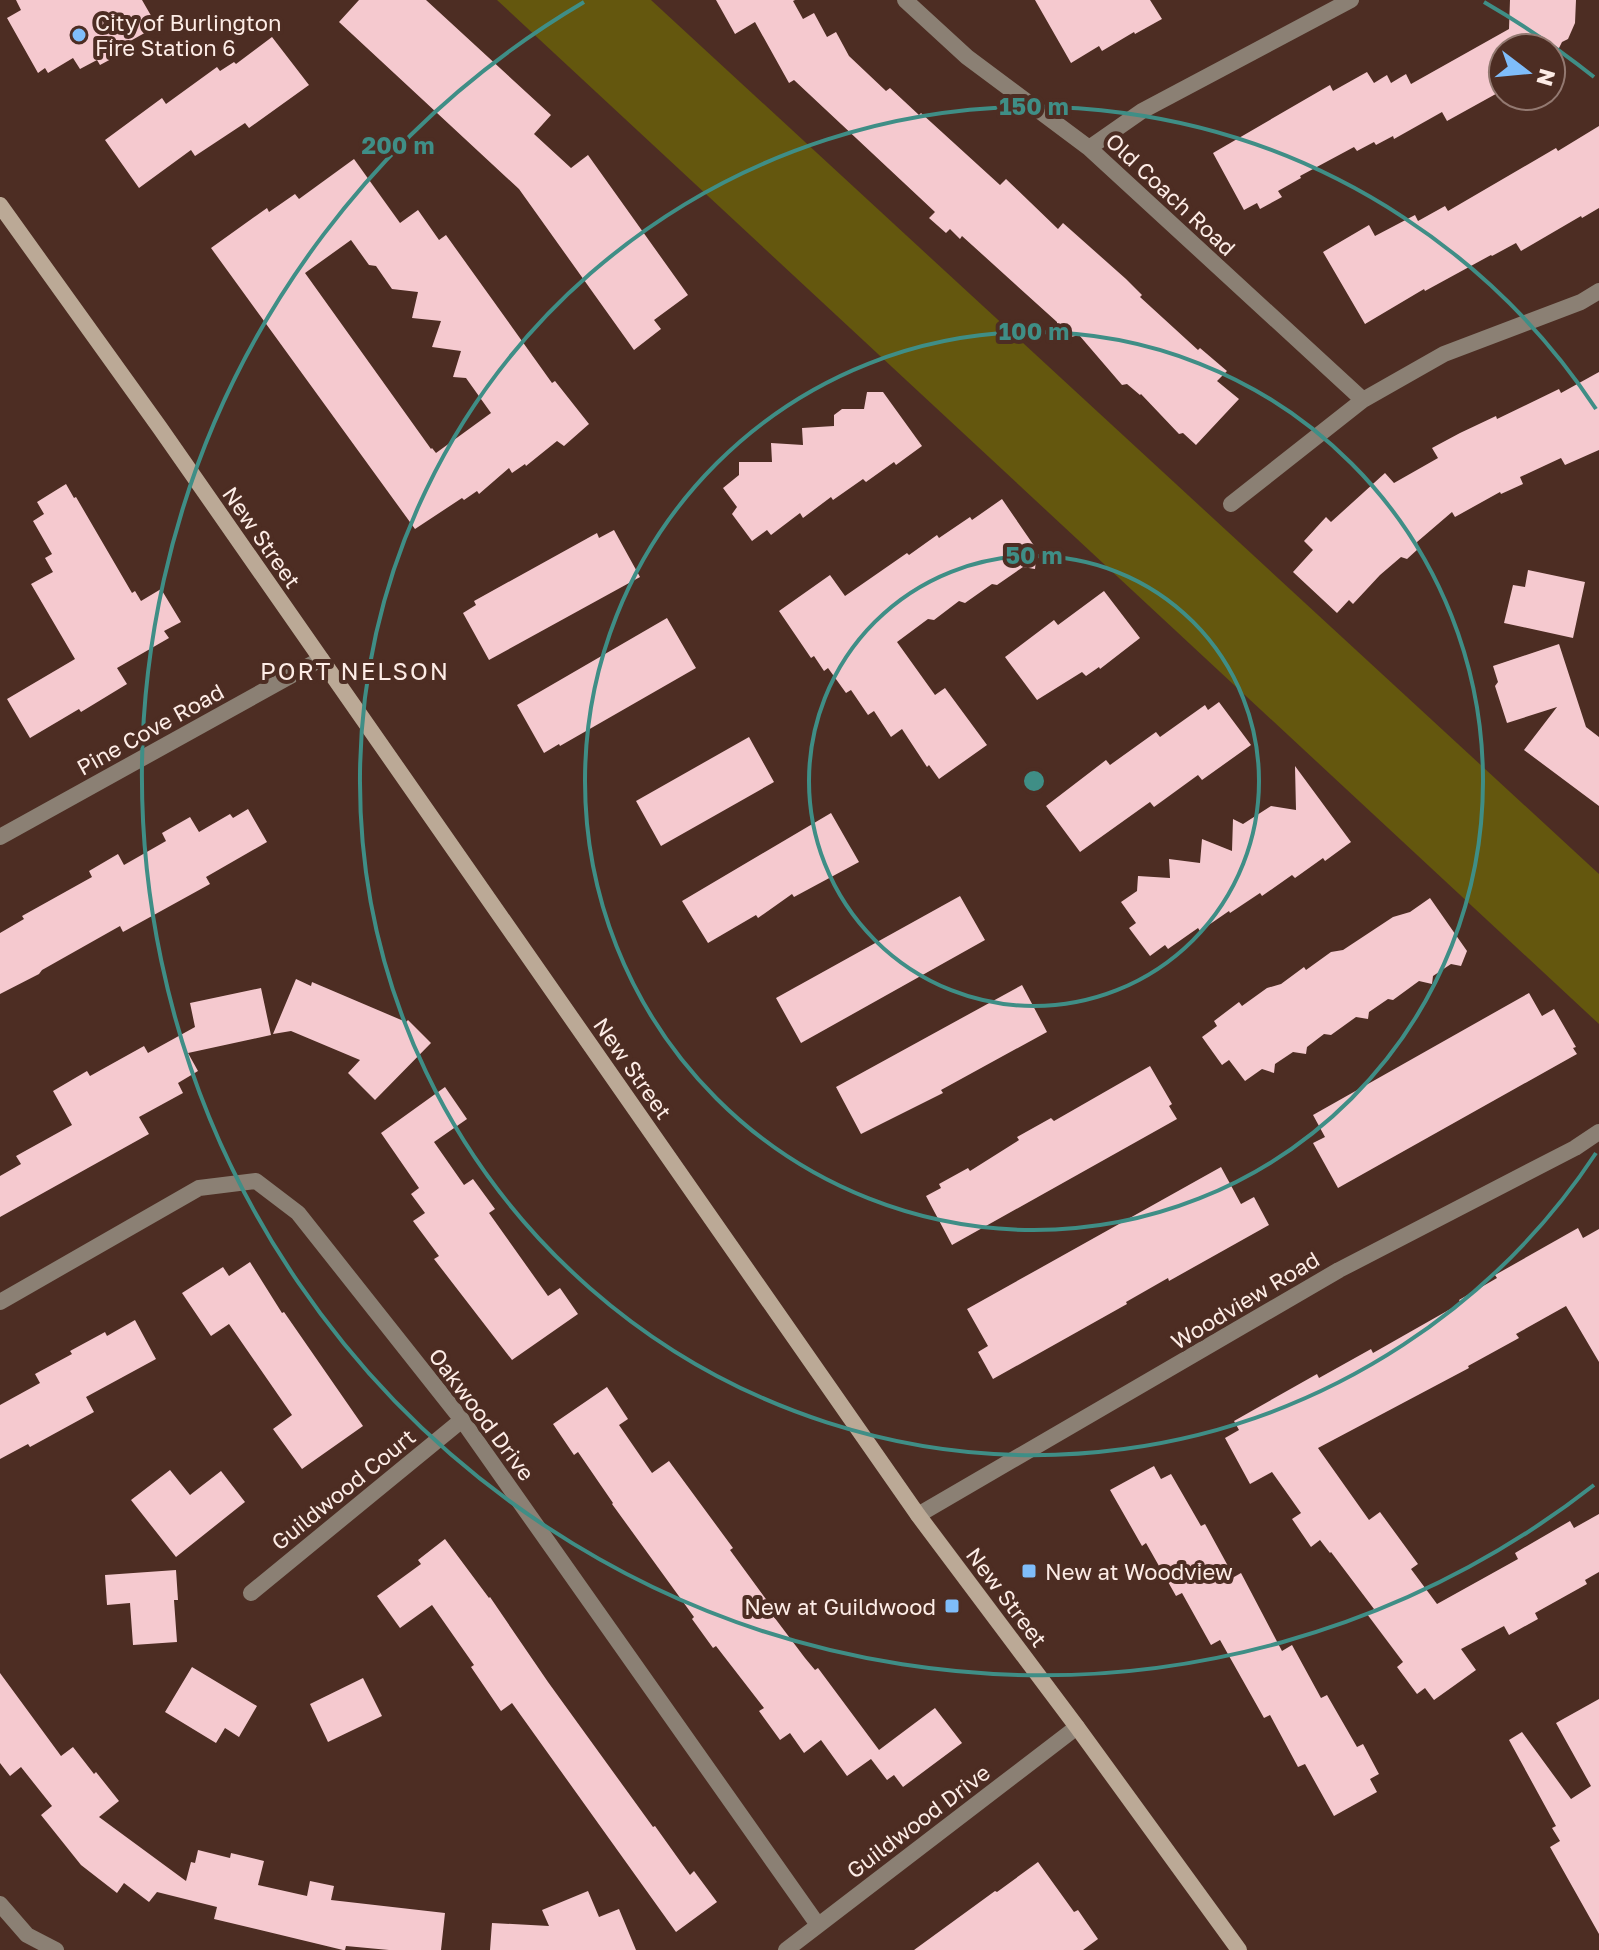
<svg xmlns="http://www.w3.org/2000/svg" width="1599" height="1950" font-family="'Golos Text',sans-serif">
<rect width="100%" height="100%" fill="#4d2d23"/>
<path fill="#64570e" d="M497,0H651L1599,874V1024Z"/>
<path fill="#f5c9cf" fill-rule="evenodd" d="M16,0H142L157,26L125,44L128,50L100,65L97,60L80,69L73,58L48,73L45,68L38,73L7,18L21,10Z
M359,0H426L551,115L534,134L571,168L588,155L688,295L654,320L661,329L634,350L519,189L339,22Z
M716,0H795L793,1L803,19L814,13L827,37L836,32L849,56L886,91L890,88L919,115L921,113L1000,185L1006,179L1058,229L1063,223L1126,279L1142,295L1140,297L1198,350L1200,348L1227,371L1217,381L1239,399L1196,445L1183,433L1179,434L1141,394L1140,395L1127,384L1122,385L1079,335L1071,337L1057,324V322L962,236L960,239L950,229L946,233L929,218L935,212L794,80L789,83L755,22L735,34Z
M1035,0H1150L1162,19L1135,34L1134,32L1102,51L1099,46L1071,63Z
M1510,0H1576L1575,23L1568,39L1562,42L1559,48H1503V90L1447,121L1442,112L1394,139L1393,136L1376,145L1374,142L1357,151L1354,147L1300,176L1301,178L1278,191L1282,197L1260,209L1257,203L1244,210L1213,153L1330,85L1333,91L1367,72L1374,83L1387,75L1391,83L1406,74L1411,84L1509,29Z
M272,37L309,85L249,128L245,123L195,156L191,150L139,188L105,140L162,98L166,104L217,67L220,71L234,62L236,64Z
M1599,126V208L1582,218L1581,216L1521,251L1516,243L1492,256L1491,255L1425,291L1424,289L1365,324L1323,252L1369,225L1375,236L1415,215L1418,221L1445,206L1448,211L1556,148L1558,151Z
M354,159L400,223L418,210L439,240L446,235L552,383L555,381L589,424L564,446L557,441L526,466L525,464L512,473L509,468L479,494L477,491L464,500L462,498L415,529L211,248L267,208L269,212L295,194L299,199ZM351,240L369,265L376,266L392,289L418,292L412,318L441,321L432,347L461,351L453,377L466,378L491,413L436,453L432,448L431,449L305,273Z
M1599,372V450L1565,465L1561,458L1520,477L1523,484L1501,494L1500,492L1455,517L1452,512L1417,542L1418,549L1407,559L1401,557L1380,575L1353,604L1349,600L1337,613L1293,572L1313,550L1304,541L1326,517L1331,522L1385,473L1394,483L1438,458L1432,448L1460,433L1496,416L1497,419L1559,389L1561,393Z
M867,392H883L922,446L896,465L894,462L866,482L863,479L833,500L831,497L803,518L800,513L771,535L767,530L752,541L732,514L737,507L723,488L739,475V462H772L771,443L803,445L802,428L834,426V415L842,409H864Z
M66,484L74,498L76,497L132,593L135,591L141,601L161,589L181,622L164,631L169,638L117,668L127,684L81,712L79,709L30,738L7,699L75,659L31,584L53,572L45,558L52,554L33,521L44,514L37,502Z
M1002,499L1037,550L1035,569L1023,567L997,585L992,584L965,603L959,601L934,620L928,619L897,642L935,695L945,688L987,745L939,779L929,765L927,767L902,729L891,737L874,711L868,715L851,690L846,693L828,668L824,671L814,656L811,658L779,611L830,575L845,596L907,553L909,555L937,535L939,538L970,517L972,520Z
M614,530L640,577L489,660L463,613L476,605L474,601L597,533L599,538Z
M1528,570L1585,582L1573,638L1504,623L1513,585L1525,587Z
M1104,591L1140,638L1100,669L1099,667L1086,676L1082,672L1037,700L1005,657L1054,620L1058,625Z
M667,618L696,668L560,746L559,744L544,753L517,705Z
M1559,644L1586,727L1599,737V806L1524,750L1557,707L1507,723L1495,686L1498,682L1493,666Z
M1219,702L1251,745L1202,780L1198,775L1154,807L1150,802L1080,852L1046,806L1106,760L1110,765L1156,732L1160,737L1205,705L1208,710Z
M749,737L774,782L661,846L636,801Z
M1295,766L1351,842L1325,861L1323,858L1295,878L1292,875L1262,896L1260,893L1230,913L1229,911L1200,931L1198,928L1168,949L1165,945L1150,956L1129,928L1136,923L1121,902L1137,891L1138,876L1170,878L1169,859L1200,863L1202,839L1232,851L1233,819L1243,824L1271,806L1296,810Z
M248,809L267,842L206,877L210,884L123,932L120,926L42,970L39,974L0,994V933L24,919L22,916L92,877L89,871L118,854L124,865L166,841L162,833L190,817L199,832L230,814L233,818Z
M831,813L859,862L794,897L792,894L758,918L756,915L708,943L682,901Z
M960,896L985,940L801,1043L776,998Z
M1430,898L1467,951L1461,966L1451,964L1433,976L1432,984L1419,981L1393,1000L1388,999L1369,1012L1368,1019L1356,1017L1331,1035L1324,1034L1307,1047L1306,1054L1293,1052L1275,1064L1274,1073L1262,1069L1245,1081L1229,1060L1222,1065L1202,1037L1217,1026L1214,1021L1239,1002L1242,1006L1267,988L1281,984L1304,967L1306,970L1331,952L1343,950L1393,917L1410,912Z
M296,979L311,986L312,982L406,1022L408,1020L431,1043L375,1100L348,1073L360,1060L291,1031L273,1034Z
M1022,985L1047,1032L941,1090L943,1093L861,1134L836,1087Z
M261,988L271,1035L188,1053L198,1071L178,1083L183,1093L139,1117L149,1134L0,1217V1176L21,1164L16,1156L72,1125L53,1091L87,1071L90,1076L144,1046L148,1053L195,1027L190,1003Z
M1529,993L1542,1016L1554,1009L1576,1047L1573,1048L1577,1054L1338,1188L1313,1143L1325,1137L1313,1115Z
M1150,1066L1172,1104L1169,1106L1177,1119L952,1245L926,1196L941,1188L939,1184L968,1168L970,1171L1019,1140L1017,1137L1051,1118L1054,1121Z
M445,1087L467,1119L434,1142L464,1185L473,1179L495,1209L489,1213L548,1296L560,1288L578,1314L512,1360L434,1259L439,1256L413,1221L425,1213L411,1194L419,1188L381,1133Z
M1221,1167L1241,1204L1254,1197L1269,1225L1169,1281L1168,1278L1126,1302L1127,1304L993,1379L978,1352L988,1346L967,1309Z
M1578,1228L1583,1238L1599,1229V1362L1566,1306L1516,1334L1519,1338L1468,1366L1469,1368L1318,1448L1369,1520L1380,1512L1418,1564L1411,1569L1437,1604L1518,1559L1515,1553L1570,1521L1574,1528L1599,1514V1572L1585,1580L1587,1584L1535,1613L1538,1619L1509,1635L1504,1626L1461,1649L1476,1670L1434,1700L1425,1688L1417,1694L1397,1667L1403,1662L1367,1614L1374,1609L1331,1552L1330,1553L1320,1540L1311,1547L1292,1519L1301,1513L1272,1472L1250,1484L1225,1438L1239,1430L1234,1421L1317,1374L1319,1378L1371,1349L1373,1353L1461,1303L1459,1300L1497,1278L1495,1275Z
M250,1262L282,1313L284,1312L363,1426L302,1469L273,1429L292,1415L229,1324L211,1336L182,1293L223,1267L229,1276Z
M135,1320L156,1359L86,1397L94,1412L30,1447L28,1444L0,1459V1405L40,1383L35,1374L72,1354L70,1351L105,1332L107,1336Z
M607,1387L628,1419L619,1425L652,1473L669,1461L733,1548L730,1550L771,1606L768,1609L805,1658L815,1670L818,1668L879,1750L935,1708L962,1743L903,1787L894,1775L887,1780L871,1759L847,1776L821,1740L804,1753L790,1733L780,1740L759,1711L764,1708L716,1646L713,1648L692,1619L694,1617L612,1504L613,1503L578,1452L574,1455L553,1424Z
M1154,1466L1161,1479L1171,1474L1201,1526L1205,1524L1234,1577L1241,1573L1282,1651L1292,1645L1321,1698L1327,1695L1357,1747L1363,1744L1379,1774L1370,1779L1377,1792L1334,1816L1305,1764L1298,1767L1270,1715L1264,1718L1220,1640L1211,1645L1182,1593L1176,1596L1146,1543L1142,1546L1110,1490Z
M170,1470L190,1495L221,1471L245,1502L176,1557L131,1500Z
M445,1539L489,1598L490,1597L548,1682L653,1827L655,1826L690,1875L694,1871L717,1902L676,1932L512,1703L501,1711L471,1667L474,1665L432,1605L400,1628L377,1596L421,1564L418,1560Z
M176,1570L178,1600H174L177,1642L133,1645L130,1603L107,1605L105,1575Z
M192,1667L257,1706L239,1737L225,1728L216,1743L165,1712Z
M0,1673L61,1756L73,1747L94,1774L96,1772L119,1801L99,1817L186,1881L191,1862L195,1863L198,1850L230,1858L231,1853L264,1861L258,1885L307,1896L310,1881L334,1886L331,1900L445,1913L441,1950H389L346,1946L345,1950H343L214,1919L217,1907L157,1892L149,1902L124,1883L117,1893L81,1865L41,1815L52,1806L21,1767L10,1776L0,1763Z
M363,1678L382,1716L328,1742L310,1704Z
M1599,1699V1934L1550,1847L1560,1841L1552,1828L1556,1826L1509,1740L1522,1732L1571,1799L1591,1786L1556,1723Z
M1038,1862L1074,1912L1078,1910L1098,1939L1083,1950H914L995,1891L997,1892Z
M588,1891L599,1917L619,1909L636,1950H490L492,1923L549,1926L542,1910Z"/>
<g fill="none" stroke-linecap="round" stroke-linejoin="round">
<path stroke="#8b8074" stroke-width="16" d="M905,0L967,57L1089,148L1363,400
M1089,148L1142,111L1351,0
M1231,504L1363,400L1444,354L1581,302L1599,291
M0,837L321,659
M0,1302L199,1188L256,1181L298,1213L462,1420L818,1925
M918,1515L1339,1270L1575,1148L1599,1132
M251,1593L462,1420
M0,1904L27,1935L56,1950
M786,1950L1077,1727"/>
<path stroke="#bba996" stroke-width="16" d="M0,205L160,428L918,1515L1077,1727L1239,1950"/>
</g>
<g fill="none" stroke="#3f8e86" stroke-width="4">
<circle cx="1034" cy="781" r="225"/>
<circle cx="1034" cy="781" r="449"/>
<path d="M1596 1153A674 674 0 1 1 1596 409"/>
<path d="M1594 1485A899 899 0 1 1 584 2M1484 2A899 899 0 0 1 1594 77"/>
</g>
<g fill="#7fbdfa" stroke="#4d2d23" stroke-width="3">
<circle cx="79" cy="35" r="8"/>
<rect x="1021" y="1563" width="16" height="16" rx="4"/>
<rect x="944" y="1598" width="16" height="16" rx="4"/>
</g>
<g text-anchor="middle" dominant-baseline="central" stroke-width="8" stroke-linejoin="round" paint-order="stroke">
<g font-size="22" fill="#fdece6" stroke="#4d2d23" text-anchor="start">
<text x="95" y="22">City of Burlington<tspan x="95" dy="25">Fire Station 6</tspan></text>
<text x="1045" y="1571">New at Woodview</text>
<text x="936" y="1606" text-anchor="end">New at Guildwood</text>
</g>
<g font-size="22" fill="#fdece6" stroke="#4d2d23">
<text transform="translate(1171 194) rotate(43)">Old Coach Road</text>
<text transform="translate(262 537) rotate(55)">New Street</text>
<text transform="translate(150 729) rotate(-29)">Pine Cove Road</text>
<text transform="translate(633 1068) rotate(55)">New Street</text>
<text transform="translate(1245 1300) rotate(-31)">Woodview Road</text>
<text transform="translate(482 1414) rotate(53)">Oakwood Drive</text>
<text transform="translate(343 1489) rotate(-39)">Guildwood Court</text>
<text transform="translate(1007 1597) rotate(53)">New Street</text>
<text transform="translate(918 1821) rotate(-37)">Guildwood Drive</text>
</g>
<g font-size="24" letter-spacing="2" fill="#fdece6" stroke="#4d2d23">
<text x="355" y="670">PORT NELSON</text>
</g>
</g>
<circle cx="1034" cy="781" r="12" fill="#3f8e86" stroke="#4d2d23" stroke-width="4"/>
<g font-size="24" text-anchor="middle" font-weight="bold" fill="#3f8e86" stroke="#4d2d23" stroke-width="8" stroke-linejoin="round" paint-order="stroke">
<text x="1034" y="115">150 m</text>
<text x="398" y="154">200 m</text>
<text x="1034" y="340">100 m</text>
<text x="1034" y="564">50 m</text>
</g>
<g transform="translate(1527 72) rotate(106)"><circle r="38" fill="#4d2d23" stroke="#937971" stroke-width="2"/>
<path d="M0-6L14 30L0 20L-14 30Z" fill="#7fbdfa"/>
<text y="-12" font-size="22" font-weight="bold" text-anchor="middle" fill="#fdece6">N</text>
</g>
</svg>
